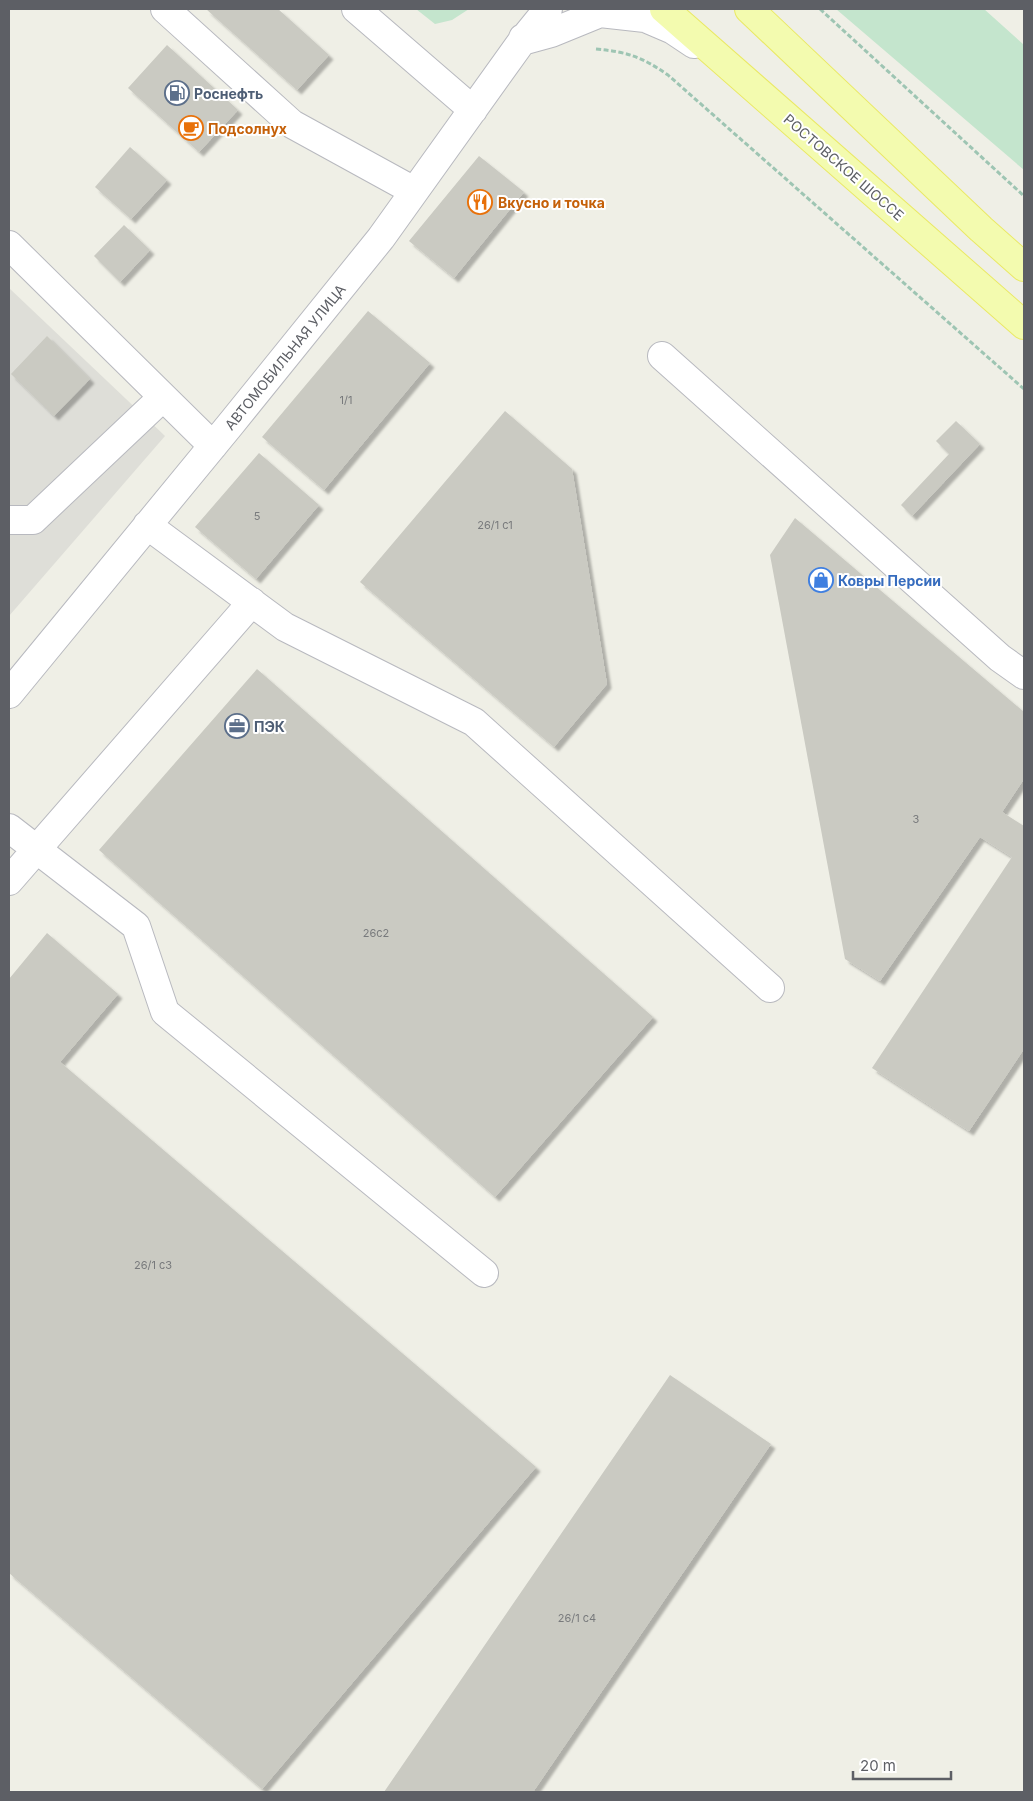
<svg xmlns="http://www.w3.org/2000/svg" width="1033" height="1801" font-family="Inter,sans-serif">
<defs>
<filter id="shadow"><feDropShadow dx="4.5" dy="4.5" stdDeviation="1" flood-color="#0004"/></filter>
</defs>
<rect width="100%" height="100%" fill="#efefe6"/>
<path fill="#deded8" d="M9,288L165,436L9,616Z"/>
<path fill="#c4e5cd" d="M416,9H469L452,20L435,24Z
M836,9H984L1024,45V170Z"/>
<path fill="#cacac2" filter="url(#shadow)" d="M206,9H278L329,55L297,90Z
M167,45L238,110L199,152L128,88Z
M130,147L167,180L131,219L95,187Z
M479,156L524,192L454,278L409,241Z
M124,225L150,250L120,282L94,256Z
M368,311L430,363L324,490L262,437Z
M47,336L90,379L54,416L11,374Z
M505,411L572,469L607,684L554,747L360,582Z
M956,421L980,444L912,516L901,505L949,454L936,441Z
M259,453L319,505L256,579L195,527Z
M795,518L1024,712V779L1002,812L1024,826V1049L969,1131L872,1068L1012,857L980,837L880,981L845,959L770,555Z
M257,669L653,1017L495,1197L99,850Z
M47,933L118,994L60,1062L536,1467L262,1789L9,1573V979Z
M670,1375L771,1444L533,1792H384Z"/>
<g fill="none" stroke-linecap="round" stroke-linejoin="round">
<defs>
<path id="minor" d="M165,9L292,124L414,191
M356,9L473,110
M523,38L522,41L551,33L600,13L645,18L673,30L694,44
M9,245L213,446
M662,356L1000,658L1024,675
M9,520H33L163,397
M147,525L285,627L474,722L770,988
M9,694L230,425L381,238L522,41L548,9
M9,828L136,926L165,1012L484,1273
M9,881L252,602"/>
<path id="major" d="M664,9L1024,325
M749,9L981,229L1024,267"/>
</defs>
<use href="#minor" stroke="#b8b9bf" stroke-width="30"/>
<use href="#major" stroke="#eae964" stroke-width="30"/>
<path stroke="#9ec5b3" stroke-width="3" stroke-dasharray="5 2.5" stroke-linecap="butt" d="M820,9L1024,196
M596,49C628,52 642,57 668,75L1024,389"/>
<use href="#minor" stroke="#fff" stroke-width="28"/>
<use href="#major" stroke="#f3fbaf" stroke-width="28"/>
</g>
<defs>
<symbol id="fuel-ring" viewBox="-11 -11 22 22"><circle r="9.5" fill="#fff" stroke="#5c6f8a" stroke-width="1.5"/><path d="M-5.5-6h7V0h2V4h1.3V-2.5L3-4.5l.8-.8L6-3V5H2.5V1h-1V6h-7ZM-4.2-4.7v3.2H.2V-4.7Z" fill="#5c6f8a"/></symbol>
<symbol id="cafe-ring" viewBox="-11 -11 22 22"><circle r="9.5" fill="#fff" stroke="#e8710a" stroke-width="1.5"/><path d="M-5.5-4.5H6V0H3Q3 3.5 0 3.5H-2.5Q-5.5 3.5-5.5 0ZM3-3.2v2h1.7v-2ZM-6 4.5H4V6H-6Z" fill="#e8710a"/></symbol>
<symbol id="restaurant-ring" viewBox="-11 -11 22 22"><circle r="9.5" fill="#fff" stroke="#e8710a" stroke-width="1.5"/><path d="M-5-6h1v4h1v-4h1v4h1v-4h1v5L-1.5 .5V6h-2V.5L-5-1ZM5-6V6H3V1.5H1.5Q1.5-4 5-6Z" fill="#e8710a"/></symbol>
<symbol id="shop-ring" viewBox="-11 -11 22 22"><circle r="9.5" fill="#fff" stroke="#3f7fe0" stroke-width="1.5"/><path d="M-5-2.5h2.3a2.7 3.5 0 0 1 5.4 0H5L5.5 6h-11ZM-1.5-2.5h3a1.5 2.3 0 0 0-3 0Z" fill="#3f7fe0"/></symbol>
<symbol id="office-ring" viewBox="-11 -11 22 22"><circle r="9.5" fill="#fff" stroke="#5c6f8a" stroke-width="1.5"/><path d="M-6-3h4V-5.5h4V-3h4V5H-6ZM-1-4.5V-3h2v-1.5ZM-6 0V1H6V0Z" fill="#5c6f8a"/></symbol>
</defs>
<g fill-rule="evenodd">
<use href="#fuel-ring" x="163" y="79" width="28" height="28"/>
<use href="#cafe-ring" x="177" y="114" width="28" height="28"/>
<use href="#restaurant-ring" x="466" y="188" width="28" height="28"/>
<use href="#shop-ring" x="807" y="566" width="28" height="28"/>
<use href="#office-ring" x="223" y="712" width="28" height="28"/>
</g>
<g text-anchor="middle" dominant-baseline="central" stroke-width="4" stroke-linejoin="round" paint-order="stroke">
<g font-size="11" fill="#787a7c">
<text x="346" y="400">1/1</text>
<text x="257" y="516">5</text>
<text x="495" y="525">26/1 с1</text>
<text x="916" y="819">3</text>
<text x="376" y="933">26с2</text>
<text x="153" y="1265">26/1 с3</text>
<text x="577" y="1618">26/1 с4</text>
</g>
<g font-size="14" font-weight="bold" fill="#4e5e75" stroke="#fff" text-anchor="start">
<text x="194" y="93">Роснефть</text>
<text x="254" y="726">ПЭК</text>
</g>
<g font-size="14" font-weight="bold" fill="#c56008" stroke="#fff" text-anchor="start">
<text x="208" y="128">Подсолнух</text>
<text x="498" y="202">Вкусно и точка</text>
</g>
<g font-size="14" fill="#5d5f65" stroke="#fff">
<text transform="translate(844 167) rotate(41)">РОСТОВСКОЕ ШОССЕ</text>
<text transform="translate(285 357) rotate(-51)">АВТОМОБИЛЬНАЯ УЛИЦА</text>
</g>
<g font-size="14" font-weight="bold" fill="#366cbe" stroke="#fff" text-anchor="start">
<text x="838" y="580">Ковры Персии</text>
</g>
</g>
<rect width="1033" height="1801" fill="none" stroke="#5d5f65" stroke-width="20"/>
<path d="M853 1771v8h98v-8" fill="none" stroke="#5d5f65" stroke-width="2.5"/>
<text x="860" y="1771" font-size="15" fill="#5d5f65" stroke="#ffffff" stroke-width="4" paint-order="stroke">20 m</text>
</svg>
